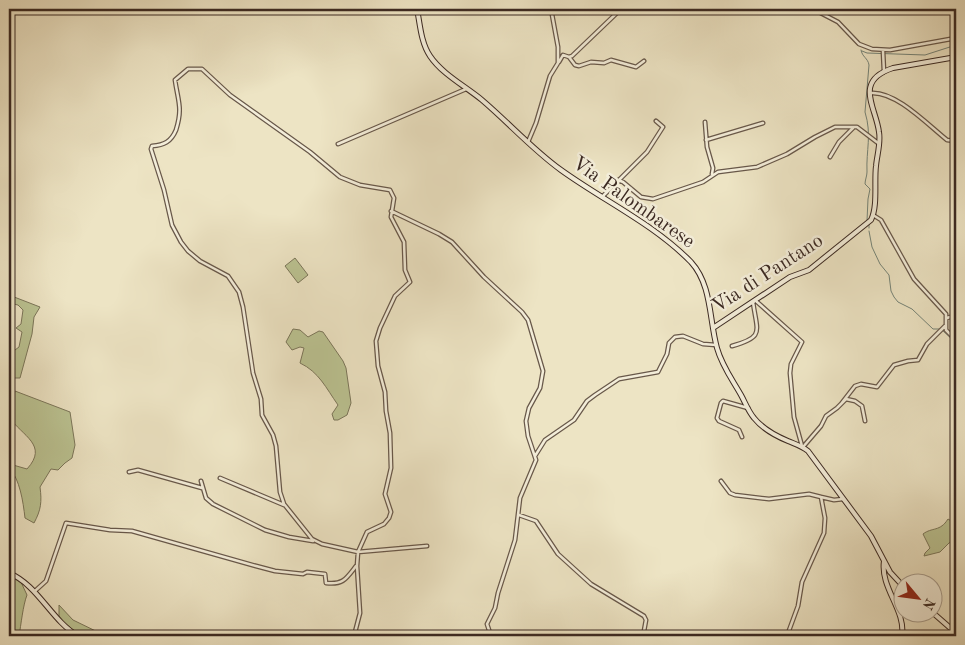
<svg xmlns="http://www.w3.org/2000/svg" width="965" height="645" font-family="'Old Standard TT',serif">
<rect width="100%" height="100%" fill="#ede4c4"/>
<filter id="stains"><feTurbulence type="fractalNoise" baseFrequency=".004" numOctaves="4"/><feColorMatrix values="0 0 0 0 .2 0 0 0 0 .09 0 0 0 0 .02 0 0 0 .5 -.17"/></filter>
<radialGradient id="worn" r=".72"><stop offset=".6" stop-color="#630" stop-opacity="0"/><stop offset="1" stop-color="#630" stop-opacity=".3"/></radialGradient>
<path fill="#bbc392" stroke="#7b765a" d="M295,258L308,275L298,283L285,266Z
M9,295L40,307L34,317L32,334L20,378H9V350H15L19,347L22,332L16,328L21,324L23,310L18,305L9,303Z
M293,329L300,330L308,337L319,331L323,332L343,361L346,368L351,403L347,415L338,420H334L332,414L338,405C326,388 319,372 300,363L304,348L300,347L292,350L286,342Z
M15,391L70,412L75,445L72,458L65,463L58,470L51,469L40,487C42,502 41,510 34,523L25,518C23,501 20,480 9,467V460L13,465L27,469C49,445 22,436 9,417Z
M948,519L956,524V539L949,543L940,552L924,556L925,553L930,548L923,534C932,527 940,532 948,519Z
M9,574L20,580L27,595C23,605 21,625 19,636H9Z
M59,605L73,620L106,636H81L68,626L59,617Z"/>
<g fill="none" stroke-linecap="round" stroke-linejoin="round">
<path stroke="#748377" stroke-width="1" d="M861,50C862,57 868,58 869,65L865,112C872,135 866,150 867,172C867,176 865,180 865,184L870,189L868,199L867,221
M862,51L867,53L925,55L956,45
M869,228V223
M869,231L872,247L880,264L889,275L891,291L894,297L898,302L912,309L933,329H941L956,343"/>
<defs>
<path id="street" d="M813,9L838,22L859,44L872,49L890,50L956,38
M883,51L884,72
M569,57L575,65L579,66L591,62L604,63L611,60L636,67L644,61
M559,62L563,55L569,57L572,56L621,9
M871,93C896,91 928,125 947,140L956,141
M705,122L707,147L713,168L712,174
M706,140L763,123
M528,142L536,123L550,76L558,63V47L551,9
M338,144L466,89
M830,157L839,142L853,128
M618,180L623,182L641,197L653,199L703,182L718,172L757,167L787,154L815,137L835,127H857L878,143
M602,197L647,152L663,127L656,121
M391,211L439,234L452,242L484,277L522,312L528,320L543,371L540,388L529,408L526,421L528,436L536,460L520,498L515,540L498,593L495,608L487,624L491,636
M873,215L881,220L914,279L946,314V330L956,340
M756,301L802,342L791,364L790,373L794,417L802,446
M947,318L956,315
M732,346C765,337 757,332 753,302
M841,404L855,386L861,384L877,387L894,365L908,361L918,360L927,344L945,326
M742,437L739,430L719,421L717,418L721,403L723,401L748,408
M803,447L821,426L826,416L837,408L846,399L855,401L862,406L865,421
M535,456L545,440L574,420L587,401L595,395L619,379L658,372L667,354L669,343L675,337L683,336L703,344L716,345
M129,472L138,470L202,488
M220,478L284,505
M201,481L206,498L213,504L265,530L289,537L313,541
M721,481L730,493L735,495L769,499L809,494L821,497
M519,515L536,521L558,554L591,584L644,616L646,620L644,631L651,636
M35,591L46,581L66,523L110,530L132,531L256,566L275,571L303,574L307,572L325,574L326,583C343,585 346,579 356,566
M354,636L360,613L357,566L358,552L367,532L384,524L389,518L391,512L385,494L391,468L390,433L386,411L385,392L378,366L376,341L380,328L395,296L410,282L405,270L404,242L391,217L394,198L390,190L360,185L340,177L310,152L230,95L202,69H188L175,80C178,101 183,108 176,130C171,142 164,145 152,146L151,149L164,190L172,225L181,242L188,251L200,261L228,276L239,292L243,307L253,373L261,399L262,415L273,435L276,446L280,492L284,504L312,539L322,544L358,552L427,546
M787,636L798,606L802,582L824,533L825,518L821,497L834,500L843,499"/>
<path id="secondary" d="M417,9C420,24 421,43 430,56C442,74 465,86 482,100C509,123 533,150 561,170C604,201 654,224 691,262C712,285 709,319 717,348C722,366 732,379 741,395C745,402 748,411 754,418C762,428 776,436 788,441C795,444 802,446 808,451L871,536L890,572L902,585
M713,328L790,277L809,270L871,220C878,206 874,182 876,166C877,155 881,143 879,132C876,107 853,81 893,68L956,57
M884,561C880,588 906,610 902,636
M9,573C38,585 51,620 78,636
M932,612L956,633"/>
<path id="highway" d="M901,9L956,11"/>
</defs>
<use href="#street" stroke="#68584a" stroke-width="5"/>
<use href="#secondary" stroke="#3b2922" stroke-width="6"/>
<use href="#highway" stroke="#3b2922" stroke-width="8"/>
<use href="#street" stroke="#f3edd9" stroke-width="2.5"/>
<use href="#secondary" stroke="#f3edd9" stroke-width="4"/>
<use href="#highway" stroke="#e6c282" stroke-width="5.5"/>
</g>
<g text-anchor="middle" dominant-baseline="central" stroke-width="5" stroke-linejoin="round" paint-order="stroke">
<g font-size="20" fill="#3b2922" stroke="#f3edd9">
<text transform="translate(633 203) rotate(35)">Via Palombarese</text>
<text transform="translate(768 274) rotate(-33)">Via di Pantano</text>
</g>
</g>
<rect width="965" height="645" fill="none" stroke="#ede4c4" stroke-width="30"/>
<rect x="10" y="10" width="945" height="625" fill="none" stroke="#3b2922" stroke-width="2.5"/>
<rect x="15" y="15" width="935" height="615" fill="none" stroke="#3b2922"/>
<g transform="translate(918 598) rotate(119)"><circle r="24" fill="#f3edd9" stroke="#a99f90"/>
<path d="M0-4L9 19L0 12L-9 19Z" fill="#8f2418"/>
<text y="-8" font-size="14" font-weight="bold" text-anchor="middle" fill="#3b2922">N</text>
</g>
<rect width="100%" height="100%" filter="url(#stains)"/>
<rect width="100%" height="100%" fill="url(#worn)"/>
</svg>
